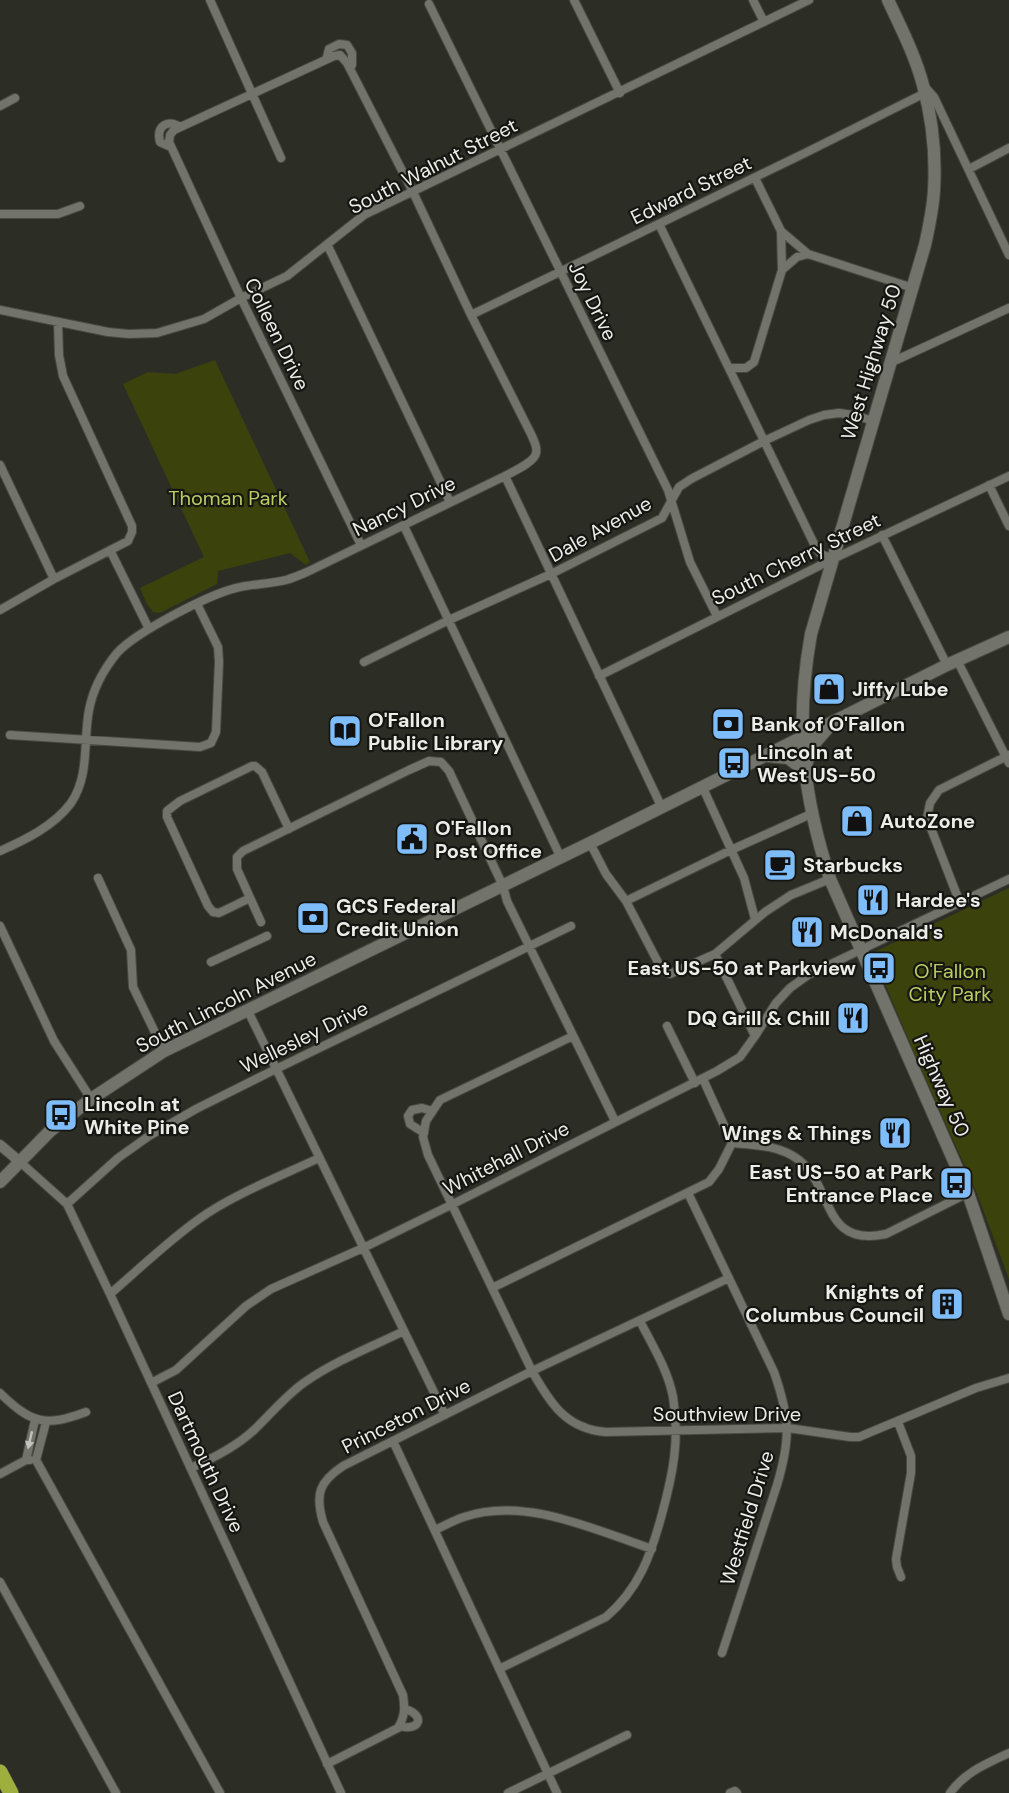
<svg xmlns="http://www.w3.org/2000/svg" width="1009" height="1793" font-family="'DM Sans',sans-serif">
<rect width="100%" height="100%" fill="#2c2e26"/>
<path fill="#3b420c" d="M215,360L310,562L306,565L290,553L218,571L217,584L160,613L153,612L147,604L140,588L204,557L123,384L148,372L175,374Z
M1009,888V1279L976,1191L915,1055L872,953Z"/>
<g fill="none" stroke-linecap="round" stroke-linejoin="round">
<defs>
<path id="minor" d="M210,0L281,158
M574,0L620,93
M753,0L764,22
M429,4L668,490L690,562L717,616
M327,57L329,49L339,44L347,45L352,53V65L350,68
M925,87L934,97L1009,255
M0,106L15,98
M171,147L160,142C156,126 167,119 180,127
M969,169L1009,148
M755,178L781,231L808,254L913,288
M0,214H58L80,206
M659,224L816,548L821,554L833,559
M327,244L450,502
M782,270L797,257L808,254
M0,310L108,332L129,334L157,333L204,319L241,298L287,276L364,215L809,0
M471,315L807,152L925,93
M892,362L1009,308
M729,368H746L754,362L782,270L781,231
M0,465L54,579
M505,476L662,808
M989,485L1009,526
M404,526L561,858
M882,535L947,665
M110,550L149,629
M0,610L54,579L128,541L132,532V526L63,376L59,355L58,323
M364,662L449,620L551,574L662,518L679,487L691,479L764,441L809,420L824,415L839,413L853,415L874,421
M958,662L1009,763
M599,676L833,559L1009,476
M10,735L200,747L211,743L216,732L219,662L218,647L197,604
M703,788L744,878L755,919
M590,843L606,874L626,901L662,970L670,974L715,954L765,912L791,895L830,879
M0,851C25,840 54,826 71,803C90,775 83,741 89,710C93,689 104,669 117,653C136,632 208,595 236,588C252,584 269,584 286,580C293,578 300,575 307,572L505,476C512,472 535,462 536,453C538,447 533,439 531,434L471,315L413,192L347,63L340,55L334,56L174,130L170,135L169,142L241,298L361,545
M98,878L131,950L133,987L164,1051
M250,898L219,913L213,912L208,906L167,817V811L180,801L252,766H255L262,772L289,829
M626,901L731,850L811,814
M960,903L927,818L930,803L939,790L1009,755
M261,922L237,869V857L243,851L409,770L429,761L441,762L449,771L503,886L507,901L615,1121
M0,926L54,1041L91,1099
M715,954L755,1036
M211,962L267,936
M248,1011L445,1415
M667,1026L695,1083
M573,1036L440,1100L426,1121L423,1137L428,1155L532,1371C550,1403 566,1429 606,1432L788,1428L850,1437H859L976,1388L1009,1378
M703,1079L732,1143
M424,1133L410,1124L408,1116L412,1110L422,1108L432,1111
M732,1143C755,1145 779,1145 799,1160C834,1188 822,1248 886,1234L968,1193
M19,1161L67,1204L110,1294L341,1793
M688,1193L774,1372C790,1418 791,1438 777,1485L722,1653
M67,1204L118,1158L149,1136L196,1109L276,1069L571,926
M492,1288L709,1182L719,1169L732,1143
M110,1294C139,1269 167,1242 199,1219C232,1195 281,1176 319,1158
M151,1383L176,1370L246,1306L271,1289L363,1248L453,1204L717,1071L740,1057L755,1036L776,1003L790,988L808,975L1009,879
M0,1393C32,1424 45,1427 86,1412
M46,1422L36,1460L220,1793
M898,1422L911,1456V1473L896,1559L897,1567L901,1577
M393,1441L557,1793
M26,1460L35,1420
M191,1468C214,1458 236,1447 254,1430C271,1414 286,1395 305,1382C335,1361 371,1347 404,1331
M0,1474L26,1460H30
M435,1530C444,1526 454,1520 464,1517C524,1496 595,1530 652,1549
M0,1582L116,1793
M499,1669L606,1617C639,1589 651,1555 662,1514C673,1474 680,1439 673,1397C668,1370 652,1345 640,1321
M399,1726C420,1732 426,1715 405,1709
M327,1764L398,1728C405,1716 405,1708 403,1695L323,1522C315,1494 319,1482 343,1466L532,1371L729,1278
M508,1793L627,1735
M730,1793L735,1791L737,1793
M950,1793C965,1772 986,1764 1009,1753"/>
<path id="tertiary" d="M0,1145L19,1161"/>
<path id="secondary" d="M888,0C901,28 915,55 923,85C932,118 936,156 934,190C933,209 929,227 925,245L811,634C795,723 802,793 830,879L968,1193L1009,1314
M768,756L788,758L804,770
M806,765L813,745L827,729
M0,1182L50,1131L91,1099L164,1051L590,843L947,665L1009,637"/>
<path id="motorway" d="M0,1772L11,1793"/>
</defs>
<use href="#minor" stroke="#484a42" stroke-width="10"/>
<use href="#tertiary" stroke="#484a42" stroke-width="12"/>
<use href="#secondary" stroke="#484a42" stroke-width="14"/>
<use href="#motorway" stroke="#484a42" stroke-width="16"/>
<use href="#minor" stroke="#72746b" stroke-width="8"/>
<use href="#tertiary" stroke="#72746b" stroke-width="10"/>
<use href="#secondary" stroke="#72746b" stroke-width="12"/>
<use href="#motorway" stroke="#9faf3e" stroke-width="15"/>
</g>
<defs><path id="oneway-solid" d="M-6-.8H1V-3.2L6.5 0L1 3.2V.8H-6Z" transform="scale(1.5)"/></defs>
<use fill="#c1c3bc" href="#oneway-solid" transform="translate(30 1440) rotate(103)"/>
<defs>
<symbol id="shop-square" viewBox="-11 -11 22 22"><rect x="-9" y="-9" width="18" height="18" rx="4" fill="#7ebdf9" stroke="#151512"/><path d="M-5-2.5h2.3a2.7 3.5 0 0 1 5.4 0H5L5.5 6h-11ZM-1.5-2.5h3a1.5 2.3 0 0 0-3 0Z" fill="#111"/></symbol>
<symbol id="bank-square" viewBox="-11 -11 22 22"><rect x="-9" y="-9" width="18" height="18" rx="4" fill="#7ebdf9" stroke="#151512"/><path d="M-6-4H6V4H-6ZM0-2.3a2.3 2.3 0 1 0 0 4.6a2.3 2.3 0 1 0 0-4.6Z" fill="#111"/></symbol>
<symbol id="library-square" viewBox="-11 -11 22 22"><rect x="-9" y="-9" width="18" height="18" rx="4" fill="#7ebdf9" stroke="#151512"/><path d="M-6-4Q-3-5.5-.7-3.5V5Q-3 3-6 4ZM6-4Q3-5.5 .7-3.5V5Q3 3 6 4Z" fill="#111"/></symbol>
<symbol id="bus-square" viewBox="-11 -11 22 22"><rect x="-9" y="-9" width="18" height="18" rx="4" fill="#7ebdf9" stroke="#151512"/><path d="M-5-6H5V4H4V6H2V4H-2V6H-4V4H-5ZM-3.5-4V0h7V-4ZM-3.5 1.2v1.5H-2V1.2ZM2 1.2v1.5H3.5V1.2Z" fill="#111"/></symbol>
<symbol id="civic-square" viewBox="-11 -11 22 22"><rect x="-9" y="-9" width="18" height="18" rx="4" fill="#7ebdf9" stroke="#151512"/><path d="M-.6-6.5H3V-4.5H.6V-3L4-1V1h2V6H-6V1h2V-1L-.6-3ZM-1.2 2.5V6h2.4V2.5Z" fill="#111"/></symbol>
<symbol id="cafe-square" viewBox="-11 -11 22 22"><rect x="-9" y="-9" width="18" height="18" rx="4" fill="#7ebdf9" stroke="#151512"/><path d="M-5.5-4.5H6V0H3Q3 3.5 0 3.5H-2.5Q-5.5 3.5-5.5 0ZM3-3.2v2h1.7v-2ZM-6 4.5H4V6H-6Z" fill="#111"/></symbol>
<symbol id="restaurant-square" viewBox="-11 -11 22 22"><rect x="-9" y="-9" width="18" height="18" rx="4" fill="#7ebdf9" stroke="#151512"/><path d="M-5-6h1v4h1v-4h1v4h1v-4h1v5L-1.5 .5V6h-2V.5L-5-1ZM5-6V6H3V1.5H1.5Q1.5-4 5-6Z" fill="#111"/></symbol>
<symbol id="building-square" viewBox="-11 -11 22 22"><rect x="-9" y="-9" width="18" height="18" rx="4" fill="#7ebdf9" stroke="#151512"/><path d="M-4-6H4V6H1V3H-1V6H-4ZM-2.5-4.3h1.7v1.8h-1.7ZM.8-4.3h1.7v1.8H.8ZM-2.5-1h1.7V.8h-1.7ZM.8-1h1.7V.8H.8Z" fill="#111"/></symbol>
</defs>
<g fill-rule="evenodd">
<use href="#shop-square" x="810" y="670" width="38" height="38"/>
<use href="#bank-square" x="709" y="705" width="38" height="38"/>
<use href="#library-square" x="326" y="712" width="38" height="38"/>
<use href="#bus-square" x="715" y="744" width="38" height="38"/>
<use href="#shop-square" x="838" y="802" width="38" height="38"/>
<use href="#civic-square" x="393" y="820" width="38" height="38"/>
<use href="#cafe-square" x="761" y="846" width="38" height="38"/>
<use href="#restaurant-square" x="854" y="881" width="38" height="38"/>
<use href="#bank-square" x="294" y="899" width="38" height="38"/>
<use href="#restaurant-square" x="788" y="913" width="38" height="38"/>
<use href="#bus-square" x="860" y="949" width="38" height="38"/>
<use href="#restaurant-square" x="834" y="999" width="38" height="38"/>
<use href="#bus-square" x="42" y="1096" width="38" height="38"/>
<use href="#restaurant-square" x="876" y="1114" width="38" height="38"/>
<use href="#bus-square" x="937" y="1164" width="38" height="38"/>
<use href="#building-square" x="928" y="1285" width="38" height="38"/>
</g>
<g text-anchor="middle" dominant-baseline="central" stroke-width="4.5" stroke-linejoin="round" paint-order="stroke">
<g font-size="20" fill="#ecede8" stroke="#151512">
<text transform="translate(433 166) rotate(-27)">South Walnut Street</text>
<text transform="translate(691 190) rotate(-26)">Edward Street</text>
<text transform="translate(593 301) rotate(64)">Joy Drive</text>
<text transform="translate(277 334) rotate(64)">Colleen Drive</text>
<text transform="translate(871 362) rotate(-73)">West Highway 50</text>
<text transform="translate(404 506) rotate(-26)">Nancy Drive</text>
<text transform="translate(600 529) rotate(-29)">Dale Avenue</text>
<text transform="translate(796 559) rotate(-26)">South Cherry Street</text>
<text transform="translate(226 1002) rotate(-27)">South Lincoln Avenue</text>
<text transform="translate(304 1037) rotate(-26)">Wellesley Drive</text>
<text transform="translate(942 1086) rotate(66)">Highway 50</text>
<text transform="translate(506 1158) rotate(-27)">Whitehall Drive</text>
<text x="727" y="1414">Southview Drive</text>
<text transform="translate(406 1416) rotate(-27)">Princeton Drive</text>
<text transform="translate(206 1462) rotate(65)">Dartmouth Drive</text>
<text transform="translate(747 1518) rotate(-73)">Westfield Drive</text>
</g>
<g font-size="20" fill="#bbcc63" stroke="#151512">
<text x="228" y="498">Thoman Park</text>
<text x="950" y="971">O'Fallon<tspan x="950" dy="23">City Park</tspan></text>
</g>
<g font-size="20" font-weight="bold" fill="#ecede8" stroke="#151512" text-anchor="start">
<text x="852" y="689">Jiffy Lube</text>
<text x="368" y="720">O'Fallon<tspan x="368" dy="23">Public Library</tspan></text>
<text x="751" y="724">Bank of O'Fallon</text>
<text x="757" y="752">Lincoln at<tspan x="757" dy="23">West US-50</tspan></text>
<text x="880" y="821">AutoZone</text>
<text x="435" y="828">O'Fallon<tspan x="435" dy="23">Post Office</tspan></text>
<text x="803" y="865">Starbucks</text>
<text x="896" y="900">Hardee's</text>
<text x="336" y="906">GCS Federal<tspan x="336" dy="23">Credit Union</tspan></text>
<text x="830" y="932">McDonald's</text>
<text x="856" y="968" text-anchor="end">East US-50 at Parkview</text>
<text x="830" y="1018" text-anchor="end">DQ Grill &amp; Chill</text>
<text x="84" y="1104">Lincoln at<tspan x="84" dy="23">White Pine</tspan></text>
<text x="872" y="1133" text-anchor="end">Wings &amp; Things</text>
<text x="933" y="1172" text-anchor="end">East US-50 at Park<tspan x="933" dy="23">Entrance Place</tspan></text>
<text x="924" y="1292" text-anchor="end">Knights of<tspan x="924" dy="23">Columbus Council</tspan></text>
</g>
</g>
</svg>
